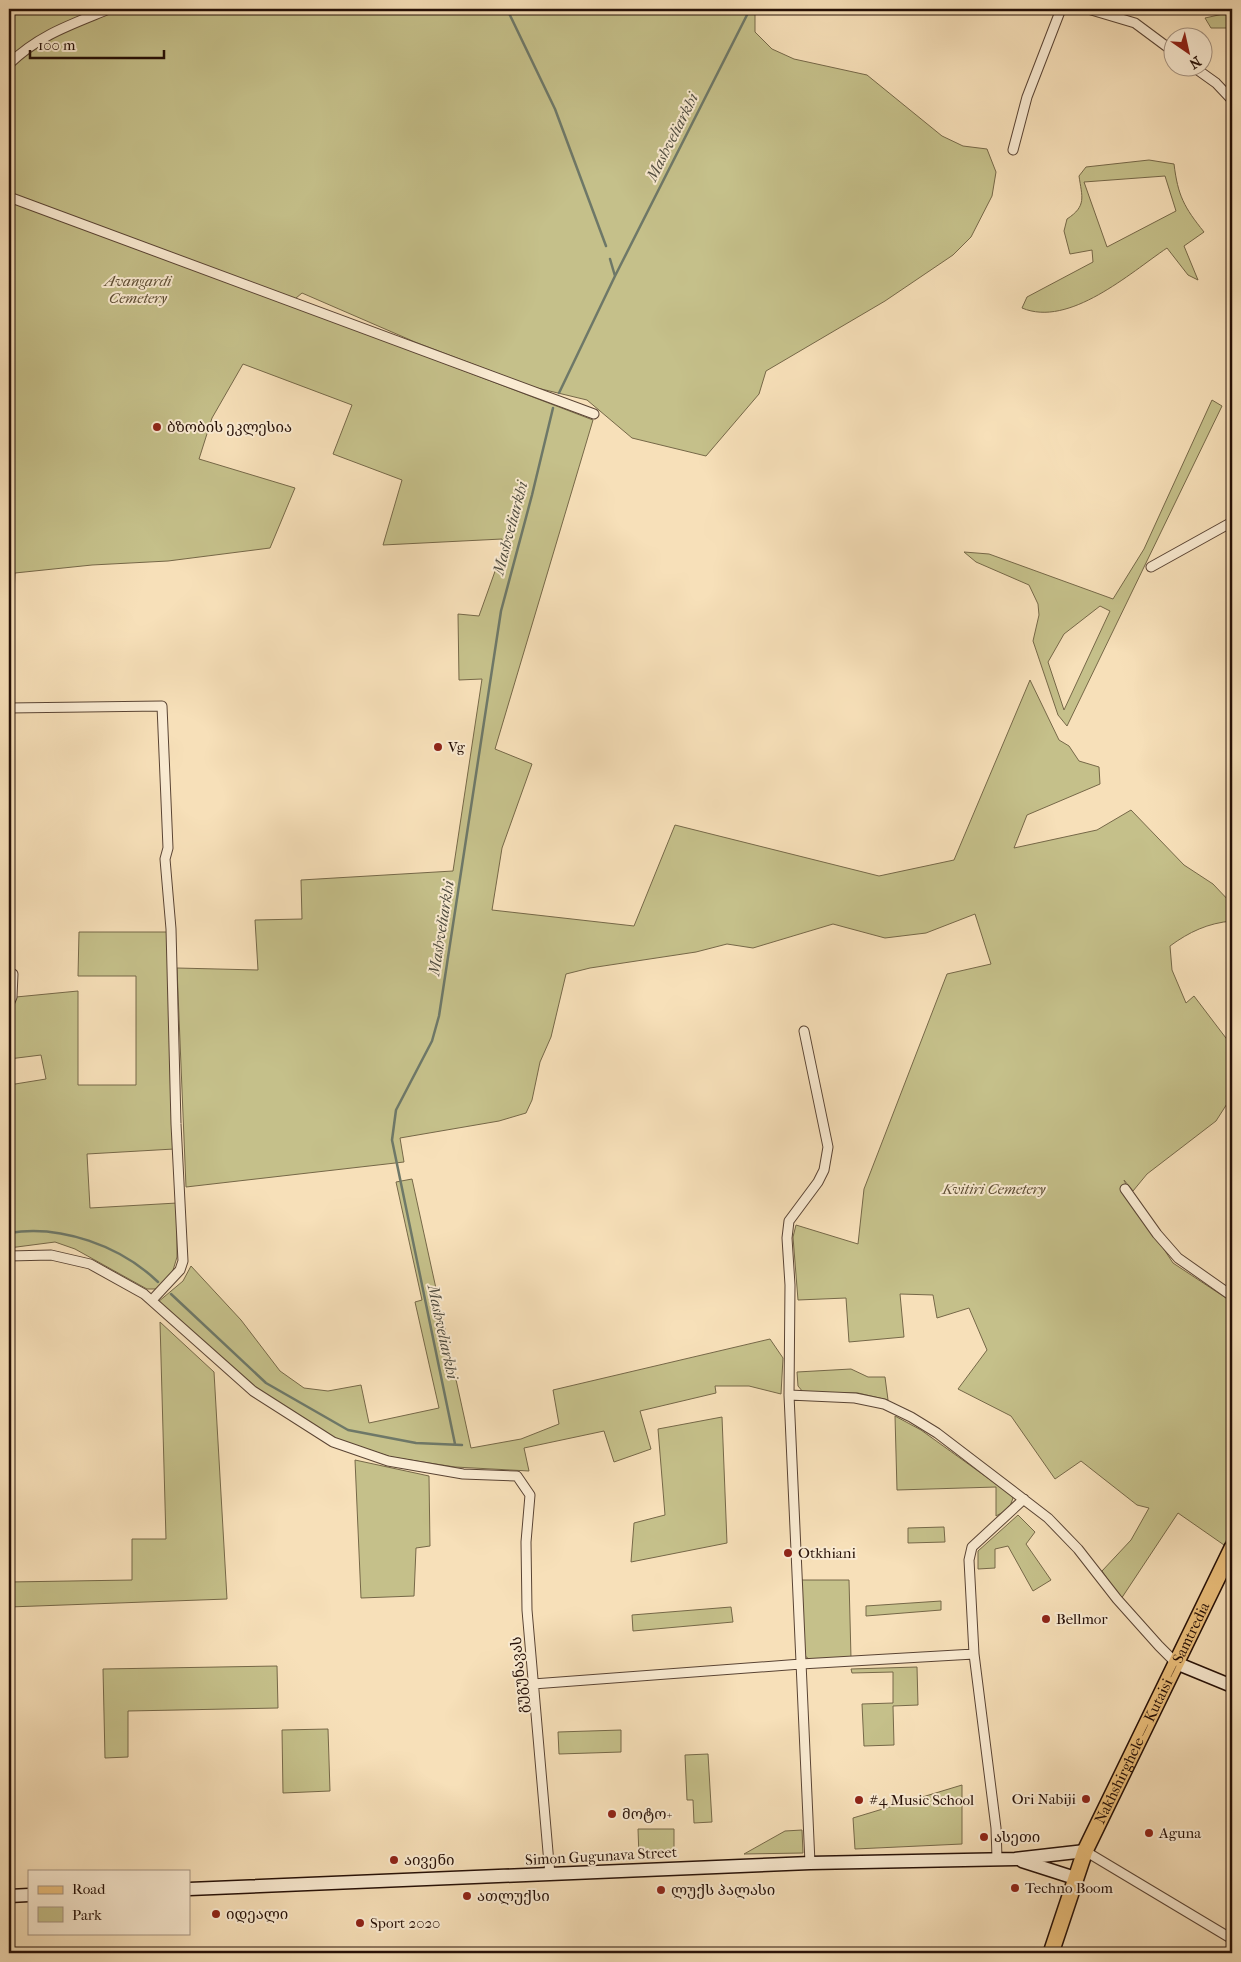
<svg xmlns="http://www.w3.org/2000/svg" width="1241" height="1962" font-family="'IM FELL French Canon','Noto Serif Georgian',serif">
<rect width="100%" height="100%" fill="#f7e0b9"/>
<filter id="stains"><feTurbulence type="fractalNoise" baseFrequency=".004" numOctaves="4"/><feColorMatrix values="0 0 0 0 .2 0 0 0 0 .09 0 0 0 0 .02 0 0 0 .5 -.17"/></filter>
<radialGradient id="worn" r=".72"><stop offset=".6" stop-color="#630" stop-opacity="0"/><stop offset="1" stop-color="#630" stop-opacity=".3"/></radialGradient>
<path fill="#c5c08a" stroke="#766848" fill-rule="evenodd" d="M9,9H755V32L772,49L794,59L867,75L942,136L963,146L987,149L996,172L992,196L971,237L953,255L885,301L766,371L759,394L706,456L632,438L587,400L533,387L415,342L302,293L289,304L593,420L495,749L532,764L502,848L492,910L634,926L675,825L879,876L954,860L1030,680L1059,740L1069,746L1079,761L1099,767L1100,784L1027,815L1014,848L1097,830L1131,810L1184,865L1213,884L1232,904V921C1208,923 1189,932 1170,946L1172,970L1186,1003L1194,996L1232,1046V1096L1216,1121L1147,1174L1133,1191L1124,1180L1137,1208L1173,1263L1232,1302V1528L1224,1545L1178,1513L1121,1599L1102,1571L1131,1540L1149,1508L1137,1505L1081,1461L1055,1479L1011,1416L958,1389L987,1350L969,1308L937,1318L933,1295L900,1294L904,1337L849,1342L846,1298L798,1300L793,1237L796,1225L858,1244L864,1189L947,974L991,964L975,914L926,933L885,938L833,924L753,948L727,944L696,952L590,968L566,974L551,1037L540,1062L532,1100L526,1113L499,1121L400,1138L404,1162L186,1187L177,968L258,970L255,920L302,919L301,880L453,871L482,679L459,680L458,614L479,616L503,549L502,539L383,545L402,480L333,454L352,405L243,364L212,418L199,459L295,488L270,548L168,561L92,565L15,573L9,700Z
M1232,12V28H1211L1205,18Z
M1149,160L1174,164C1178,196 1184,207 1204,232L1184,246L1198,280L1188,275L1167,248C1130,273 1069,328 1022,308L1027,297L1093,262L1092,250L1070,254L1064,231L1067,219C1087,206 1082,197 1079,176L1086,167ZM1165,176L1176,211L1107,247L1084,182Z
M1212,400L1222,406L1067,726L1058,715L1033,641L1039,615L1038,604L1029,585L976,562L964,552L989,554L1113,599L1144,549ZM1100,606L1110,611L1064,710L1048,662L1064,634Z
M79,932H167L174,1149L87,1154L90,1208L177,1203V1257L171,1277L157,1289H147L75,1249L55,1242L9,1248V1085L46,1079L41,1055L9,1059V1023L16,997L78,991V1085H136V976H78Z
M412,1179L471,1448L521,1439L559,1424L553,1390L770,1339L783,1358L781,1394L749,1386H715L716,1393L640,1411L651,1449L614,1462L604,1431L524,1448L529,1471L455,1467L391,1457L334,1438L255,1388L158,1302L183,1281L191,1266L241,1320L280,1371L304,1388L328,1391L361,1385L369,1423L439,1408L415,1302L422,1300L396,1182Z
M160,1322L214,1372L227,1599L9,1607V1582L132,1580V1539H166Z
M851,1369L868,1377H885L888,1400L858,1393L803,1392L798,1386L797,1372Z
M895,1416L921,1430L1010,1494L1013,1498L1009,1509L996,1516V1487L897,1490Z
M722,1417L727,1543L631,1562L634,1523L665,1515L658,1429Z
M355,1460L429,1476L430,1546L416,1548L414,1596L361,1598Z
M1018,1515L1035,1532L1026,1544L1051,1580L1033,1591L1008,1546L995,1549V1568L978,1569V1551Z
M944,1527L945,1542L908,1543V1528Z
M800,1580H849L851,1658L809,1659L805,1656Z
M941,1601V1610L866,1616V1606Z
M731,1607L733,1622L633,1631L632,1615Z
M277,1666L278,1708L128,1711V1757L105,1758L103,1669Z
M917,1667L918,1705L893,1706L894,1745L864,1746L862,1704L893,1703V1672L852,1673L851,1669Z
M328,1729L330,1791L283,1793L282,1730Z
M621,1730V1752L559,1754L558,1732Z
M708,1754L712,1822L694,1823L693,1800H687L685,1755Z
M962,1785V1844L855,1849L853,1818Z
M638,1829H674V1856L639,1857Z
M802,1830L803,1853L744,1854L785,1831Z"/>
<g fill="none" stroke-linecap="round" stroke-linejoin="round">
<path stroke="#6e7868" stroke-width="2.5" d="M507,9L555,109L606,246
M615,276L750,9
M559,393L615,276L610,259
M9,1233C60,1224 121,1246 158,1282
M171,1294L266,1383L348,1430L416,1443L462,1445
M455,1444L392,1140L396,1110L432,1041L439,1016L501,611L532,495L553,408"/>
<defs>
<path id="street" d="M1088,9L1135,23L1174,52
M9,64C39,35 70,25 109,9
M1195,68L1216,83L1232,100
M1013,150L1027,97L1061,9
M9,197L594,414
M1151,567L1232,522
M9,708L162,706L168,848L165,859L171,929L176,1124L183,1261L180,1270L152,1300
M9,1004L12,997L13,974
M804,1031L828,1147L824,1170L818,1182L789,1221L787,1238L790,1285L789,1395L810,1863
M1125,1189L1157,1234L1178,1258L1232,1296
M9,1256L51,1255L90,1264L144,1294L253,1391L333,1442L388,1461L463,1474L517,1476L530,1495L526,1542L527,1610L550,1875
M789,1395L855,1398L884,1404L911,1417L937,1433L1048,1518L1078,1549L1117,1599L1159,1646L1176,1663
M533,1684L801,1664L974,1654
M1085,1851L1232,1939
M997,1858L996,1828L974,1654L969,1560L972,1547L1024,1499"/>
<path id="secondary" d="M1176,1663L1232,1686
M1022,1861L1075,1878
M189,1889L810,1863L1015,1859L1085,1851
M9,1896L29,1895"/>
<g id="primary">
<path id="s1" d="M1051,1953L1085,1851L1232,1548"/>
</g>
</defs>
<use href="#street" stroke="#5a4434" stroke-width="11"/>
<use href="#secondary" stroke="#261007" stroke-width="15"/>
<use href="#primary" stroke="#261007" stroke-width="18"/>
<use href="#street" stroke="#faebd2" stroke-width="9"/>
<use href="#secondary" stroke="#faebd2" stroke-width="12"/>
<use href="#primary" stroke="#ecc07c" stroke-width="15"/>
</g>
<g fill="#8f2418" stroke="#faebd2" stroke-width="2">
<circle cx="157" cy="427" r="5"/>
<circle cx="438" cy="747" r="5"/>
<circle cx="788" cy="1553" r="5"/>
<circle cx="1046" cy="1619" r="5"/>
<circle cx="1086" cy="1799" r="5"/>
<circle cx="859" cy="1800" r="5"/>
<circle cx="612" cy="1814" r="5"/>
<circle cx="1149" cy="1833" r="5"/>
<circle cx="984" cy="1837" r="5"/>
<circle cx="394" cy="1860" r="5"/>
<circle cx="1015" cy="1888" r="5"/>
<circle cx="661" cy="1890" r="5"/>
<circle cx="467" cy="1896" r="5"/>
<circle cx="216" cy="1914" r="5"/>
<circle cx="360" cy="1923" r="5"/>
</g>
<g text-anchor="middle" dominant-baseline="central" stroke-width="4" stroke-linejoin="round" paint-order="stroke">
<g font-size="15" font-style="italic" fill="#5e4e35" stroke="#faebd2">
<text x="138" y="281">Avangardi<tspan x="138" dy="17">Cemetery</tspan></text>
<text x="994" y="1189">Kvitiri Cemetery</text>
</g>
<g font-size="15" fill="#261007" stroke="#faebd2" text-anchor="start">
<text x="167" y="427">ბზობის ეკლესია</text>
<text x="448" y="747">Vg</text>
<text x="798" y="1553">Otkhiani</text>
<text x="1056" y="1619">Bellmor</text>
<text x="1076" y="1799" text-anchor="end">Ori Nabiji</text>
<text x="869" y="1800">#4 Music School</text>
<text x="622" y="1814">მოტო+</text>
<text x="1159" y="1833">Aguna</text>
<text x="994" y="1837">ასეთი</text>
<text x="404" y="1860">აივენი</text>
<text x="1025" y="1888">Techno Boom</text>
<text x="671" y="1890">ლუქს პალასი</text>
<text x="477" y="1896">ათლუქსი</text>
<text x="226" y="1914">იდეალი</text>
<text x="370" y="1923">Sport 2020</text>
</g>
<g font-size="15" fill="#261007" stroke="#faebd2">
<text transform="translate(519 1675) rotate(-95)">გუგუნავას</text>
<text stroke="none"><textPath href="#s1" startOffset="261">Nakhshirghele — Kutaisi — Samtredia</textPath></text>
<text transform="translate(601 1856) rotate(-3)">Simon Gugunava Street</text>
</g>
<g font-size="16" font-style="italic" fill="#504d40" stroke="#faebd2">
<text transform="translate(672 137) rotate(-63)">Mashveliarkhi</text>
<text transform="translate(510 528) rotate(-75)">Mashveliarkhi</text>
<text transform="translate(441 928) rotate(-81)">Mashveliarkhi</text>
<text transform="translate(443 1332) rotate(78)">Mashveliarkhi</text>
</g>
</g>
<rect width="1241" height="1962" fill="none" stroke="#f7e0b9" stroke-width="30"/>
<rect x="10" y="10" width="1221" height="1942" fill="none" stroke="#261007" stroke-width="2.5"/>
<rect x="15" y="15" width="1211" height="1932" fill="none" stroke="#261007"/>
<rect x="28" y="1870" width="162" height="65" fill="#faebd2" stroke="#a59381"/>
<rect x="38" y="1886" width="25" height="8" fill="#ecc07c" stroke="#a59381"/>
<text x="72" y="1894" font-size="15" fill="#261007">Road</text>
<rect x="38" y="1907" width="25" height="15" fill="#c5c08a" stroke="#a59381"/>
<text x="72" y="1920" font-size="15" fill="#261007">Park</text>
<g transform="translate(1188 52) rotate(146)"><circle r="24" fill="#faebd2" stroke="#a59381"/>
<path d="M0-4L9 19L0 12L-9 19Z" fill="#8f2418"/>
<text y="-8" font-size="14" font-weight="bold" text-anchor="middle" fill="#261007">N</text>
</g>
<path d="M30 50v8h134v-8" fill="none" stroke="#261007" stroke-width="2.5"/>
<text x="38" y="50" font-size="15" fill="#261007" stroke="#faebd2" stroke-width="4" paint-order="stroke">100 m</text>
<rect width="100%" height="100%" filter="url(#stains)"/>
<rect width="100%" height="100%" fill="url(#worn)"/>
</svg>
